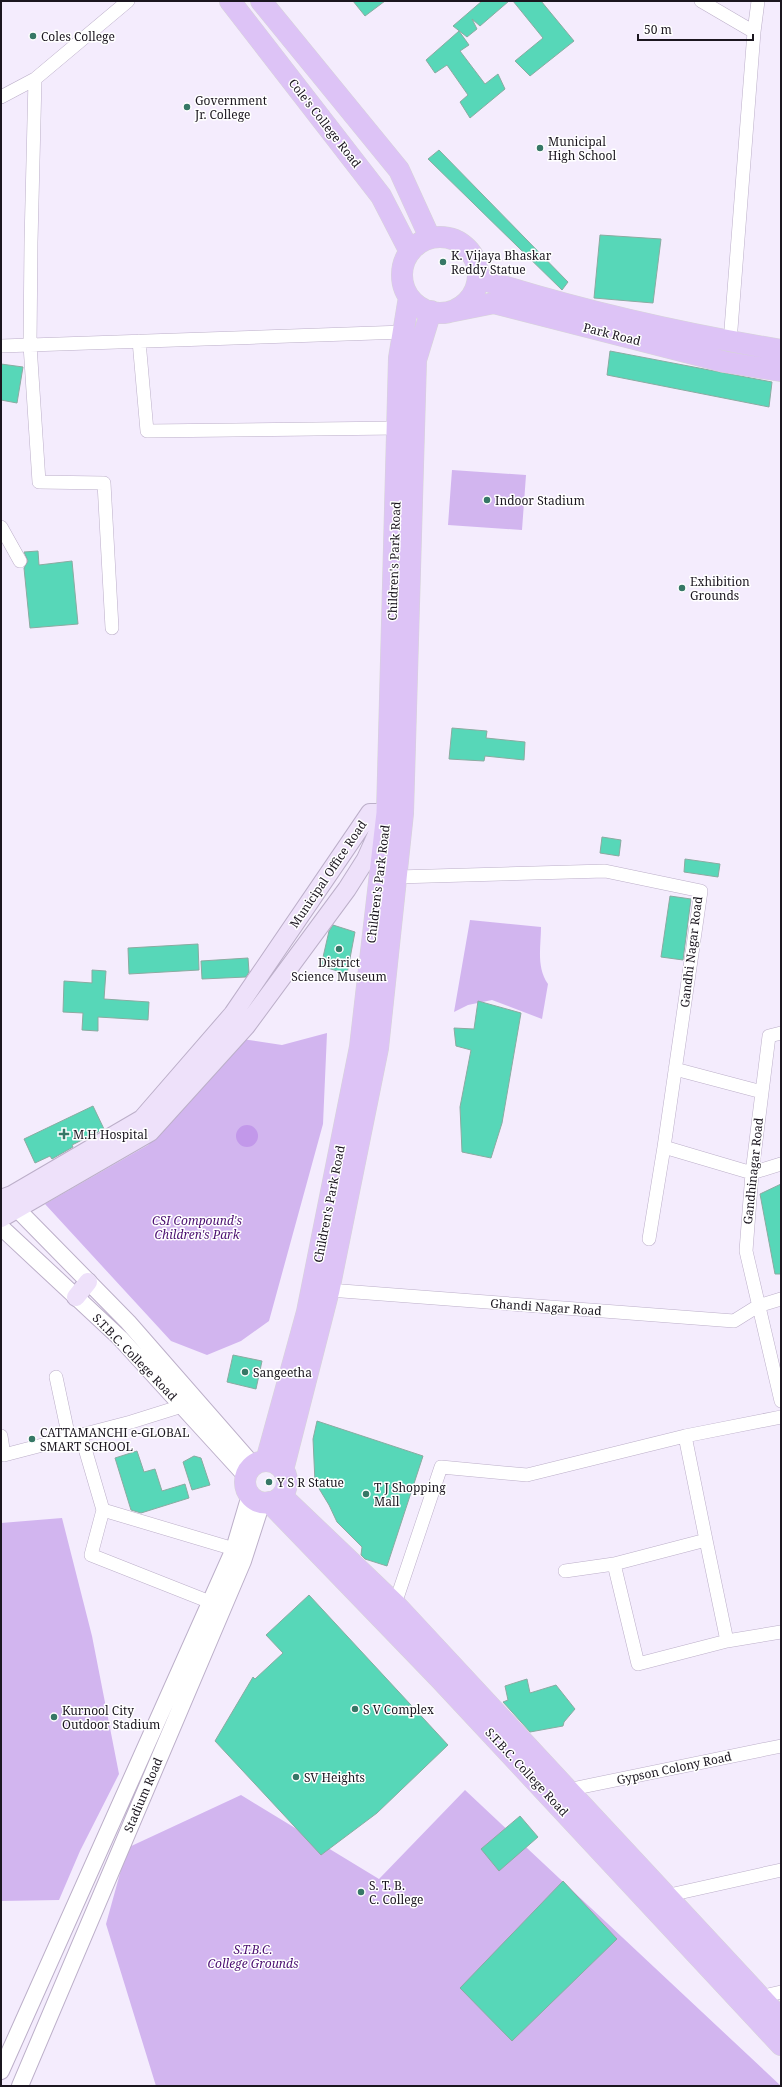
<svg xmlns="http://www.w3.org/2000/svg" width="782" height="2087" font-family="'Noto Serif',serif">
<rect width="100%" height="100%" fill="#f4ecfd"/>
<path fill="#d2b5ef" d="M452,470L526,475L522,530L448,525Z
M470,920L541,927C541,946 536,967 548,984L542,1019L492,1000L468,1005L454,1012Z
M327,1033L323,1124L269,1321L241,1341L207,1355L171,1341L45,1204L148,1145L242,1039L282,1045Z
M62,1518L92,1636L119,1774L80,1851L59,1900L1,1901V1523Z
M465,1790L781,2086H156L106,1924L127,1848L241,1795L379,1879Z"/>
<path fill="#c298ea" d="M236 1136a11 11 0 1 1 22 0a11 11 0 1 1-22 0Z"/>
<path fill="#57d7b8" stroke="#8aaba1" d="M353,1H385L365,16Z
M482,1H509L480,26L472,19L477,29L467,37L453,26Z
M513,1H541L574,41L530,76L515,61L543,38Z
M459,31L469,45L460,51L485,84L498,74L505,89L470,118L460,102L468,95L447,65L435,73L426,60Z
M439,150L568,282L562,290L428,159Z
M600,235L661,239L653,303L594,298Z
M610,351L772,382L769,407L607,375Z
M1,364L23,367L17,403L1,400Z
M38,551L39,565L72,561L78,624L30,628L24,568L28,561L24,552Z
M452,728L487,731L486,738L525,742L524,760L485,756L484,761L449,759Z
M602,837L621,840L619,856L600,853Z
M685,859L720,864L718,877L684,872Z
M670,896L691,899L683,960L661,957Z
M333,925L355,932L347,974L321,966L329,931Z
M198,944L199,970L129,974L128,948Z
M248,958L249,972L246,977L202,979L201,961Z
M92,970L106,971L104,999L149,1002L148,1020L98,1017V1031L82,1030L83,1013L63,1012L64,981L92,983Z
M478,1001L521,1013L502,1123L491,1158L462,1152L460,1107L471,1050L456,1046L454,1028L474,1029Z
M93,1106L104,1129L72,1145L73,1147L52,1159L50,1156L35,1163L24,1139Z
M781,1184V1274H775L760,1194Z
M233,1355L262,1361L256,1389L227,1382Z
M317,1421L423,1456L387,1566L365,1559L361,1555L362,1547L337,1522L329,1505L315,1482L313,1439Z
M137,1451L144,1472L155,1469L162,1491L185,1484L189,1498L141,1513L131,1510L115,1458Z
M194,1456L201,1458L210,1485L192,1490L183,1462Z
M309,1595L448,1745L377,1813L321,1855L215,1741L253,1677L255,1679L283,1653L266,1635Z
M527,1679L530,1693L556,1685L575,1709L564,1722L563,1726L530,1732L503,1702L508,1700L505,1686Z
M520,1816L538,1837L499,1871L481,1849Z
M563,1881L617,1939L512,2041L460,1988Z"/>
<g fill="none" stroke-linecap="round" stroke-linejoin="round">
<defs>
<path id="minor" d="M701,1L754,32L730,342
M754,32L758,1
M35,79L31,242L30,345L39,482L104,483L112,628
M1,97L35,79L128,1
M139,341L147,431L397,428
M1,346L404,332
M1,527L20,561
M397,877L605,871L701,891L664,1147L649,1239
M781,1033L769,1036L752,1173L746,1251L781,1401
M675,1069L762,1092
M664,1147L752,1173L781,1164
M329,1290L734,1321L758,1306L781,1299
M56,1377L69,1438
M81,1435L103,1510L234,1549
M1,1436L4,1455L131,1422L182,1406
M103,1510L91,1555L210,1602
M706,1540L727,1641L781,1632
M614,1564L638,1664L727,1641
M565,1571L614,1564L706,1540L685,1436L781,1417
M395,1604L441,1467L527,1475L685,1436
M567,1790L781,1746
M665,1896L781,1870
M759,1997L781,1992"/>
<path id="tertiary" d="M12,1197L18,1210L128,1322L253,1465
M1,1227L120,1338L246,1476
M1,2071L234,1549L250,1495
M20,2086L243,1561L262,1502"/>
<path id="secondary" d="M1,1199L12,1195L142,1119L233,1014L370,813H400
M1,1218L150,1132L246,1026L347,889L366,859L383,821
M76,1297L88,1282"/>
<path id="primary" d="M230,1L381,196L410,252
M261,1L399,170L430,238
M402 275a38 38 0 1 1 76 0a38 38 0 1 1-76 0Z
M478,278C577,310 679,333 781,350
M444,313L494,303L725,362L781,371
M266,1461L307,1312L360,1047L387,813L399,358L409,297
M245 1482a21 21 0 1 1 42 0a21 21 0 1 1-42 0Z
M283,1470L329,1290L378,1048L403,813L416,360L431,311
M286,1500L395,1604L781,2019
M269,1502L440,1679L781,2045"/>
</defs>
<use href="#minor" stroke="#bcafc9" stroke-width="14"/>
<use href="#tertiary" stroke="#bcafc9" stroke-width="18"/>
<use href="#secondary" stroke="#bcafc9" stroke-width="20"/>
<use href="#primary" stroke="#d6d5d7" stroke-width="22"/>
<use href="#minor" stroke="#fff" stroke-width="13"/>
<use href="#tertiary" stroke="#fff" stroke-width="16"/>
<use href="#secondary" stroke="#eee1fa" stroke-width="18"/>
<use href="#primary" stroke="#ddc3f6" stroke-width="21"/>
</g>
<g fill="#367766" stroke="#fff" stroke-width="1.5">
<circle cx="33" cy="36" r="4"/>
<circle cx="187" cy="107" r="4"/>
<circle cx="540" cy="148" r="4"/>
<circle cx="443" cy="262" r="4"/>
<circle cx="487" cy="500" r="4"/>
<circle cx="682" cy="588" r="4"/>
<circle cx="339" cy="949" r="4"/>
<path d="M62 1128h4v4h4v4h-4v4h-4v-4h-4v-4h4z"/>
<circle cx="245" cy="1372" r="4"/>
<circle cx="32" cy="1439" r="4"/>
<circle cx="269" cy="1482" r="4"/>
<circle cx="366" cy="1494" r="4"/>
<circle cx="355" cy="1709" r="4"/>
<circle cx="54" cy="1717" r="4"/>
<circle cx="296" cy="1777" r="4"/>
<circle cx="361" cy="1892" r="4"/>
</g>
<g text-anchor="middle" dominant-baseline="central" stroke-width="3" stroke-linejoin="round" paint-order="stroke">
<g font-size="12" fill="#1b161f" stroke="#fff" text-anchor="start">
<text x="41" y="36">Coles College</text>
<text x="195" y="100">Government<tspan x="195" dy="14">Jr. College</tspan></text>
<text x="548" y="141">Municipal<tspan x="548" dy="14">High School</tspan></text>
<text x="451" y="255">K. Vijaya Bhaskar<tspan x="451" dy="14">Reddy Statue</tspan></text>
<text x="495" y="500">Indoor Stadium</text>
<text x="690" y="581">Exhibition<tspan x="690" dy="14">Grounds</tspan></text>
<text x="339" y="962" text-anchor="middle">District<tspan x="339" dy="14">Science Museum</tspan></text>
<text x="73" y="1134">M.H Hospital</text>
<text x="253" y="1372">Sangeetha</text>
<text x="40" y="1432">CATTAMANCHI e-GLOBAL<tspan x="40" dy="14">SMART SCHOOL</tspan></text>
<text x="277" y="1482">Y S R Statue</text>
<text x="374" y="1487">T J Shopping<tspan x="374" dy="14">Mall</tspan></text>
<text x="363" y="1709">S V Complex</text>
<text x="62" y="1710">Kurnool City<tspan x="62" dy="14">Outdoor Stadium</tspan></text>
<text x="304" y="1777">SV Heights</text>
<text x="369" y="1885">S. T. B.<tspan x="369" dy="14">C. College</tspan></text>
</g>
<g font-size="12" fill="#1b161f" stroke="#fff">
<text transform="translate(325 123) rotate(52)">Cole's College Road</text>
<text transform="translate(612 334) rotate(14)">Park Road</text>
<text transform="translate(394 561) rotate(-88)">Children's Park Road</text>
<text transform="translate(328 874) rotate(-56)">Municipal Office Road</text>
<text transform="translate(378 884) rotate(-83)">Children's Park Road</text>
<text transform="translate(691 952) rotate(-83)">Gandhi Nagar Road</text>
<text transform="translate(753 1171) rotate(-84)">Gandhinagar Road</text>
<text transform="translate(329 1204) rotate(-79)">Children's Park Road</text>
<text transform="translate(546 1307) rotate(4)">Ghandi Nagar Road</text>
<text transform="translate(135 1357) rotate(46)">S.T.B.C. College Road</text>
<text transform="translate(674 1768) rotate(-12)">Gypson Colony Road</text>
<text transform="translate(527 1772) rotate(47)">S.T.B.C. College Road</text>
<text transform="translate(143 1795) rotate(-67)">Stadium Road</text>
</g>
<g font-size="12" font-style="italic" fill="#4a0e6f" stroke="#fff">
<text x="197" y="1220">CSI Compound's<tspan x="197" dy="14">Children's Park</tspan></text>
<text x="253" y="1949">S.T.B.C.<tspan x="253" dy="14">College Grounds</tspan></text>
</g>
</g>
<rect width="782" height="2087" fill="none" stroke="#1b161f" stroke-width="4"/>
<path d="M638 34v6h115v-6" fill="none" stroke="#1b161f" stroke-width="2"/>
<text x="644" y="34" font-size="12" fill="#1b161f" stroke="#ffffff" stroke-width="3" paint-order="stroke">50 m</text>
</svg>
